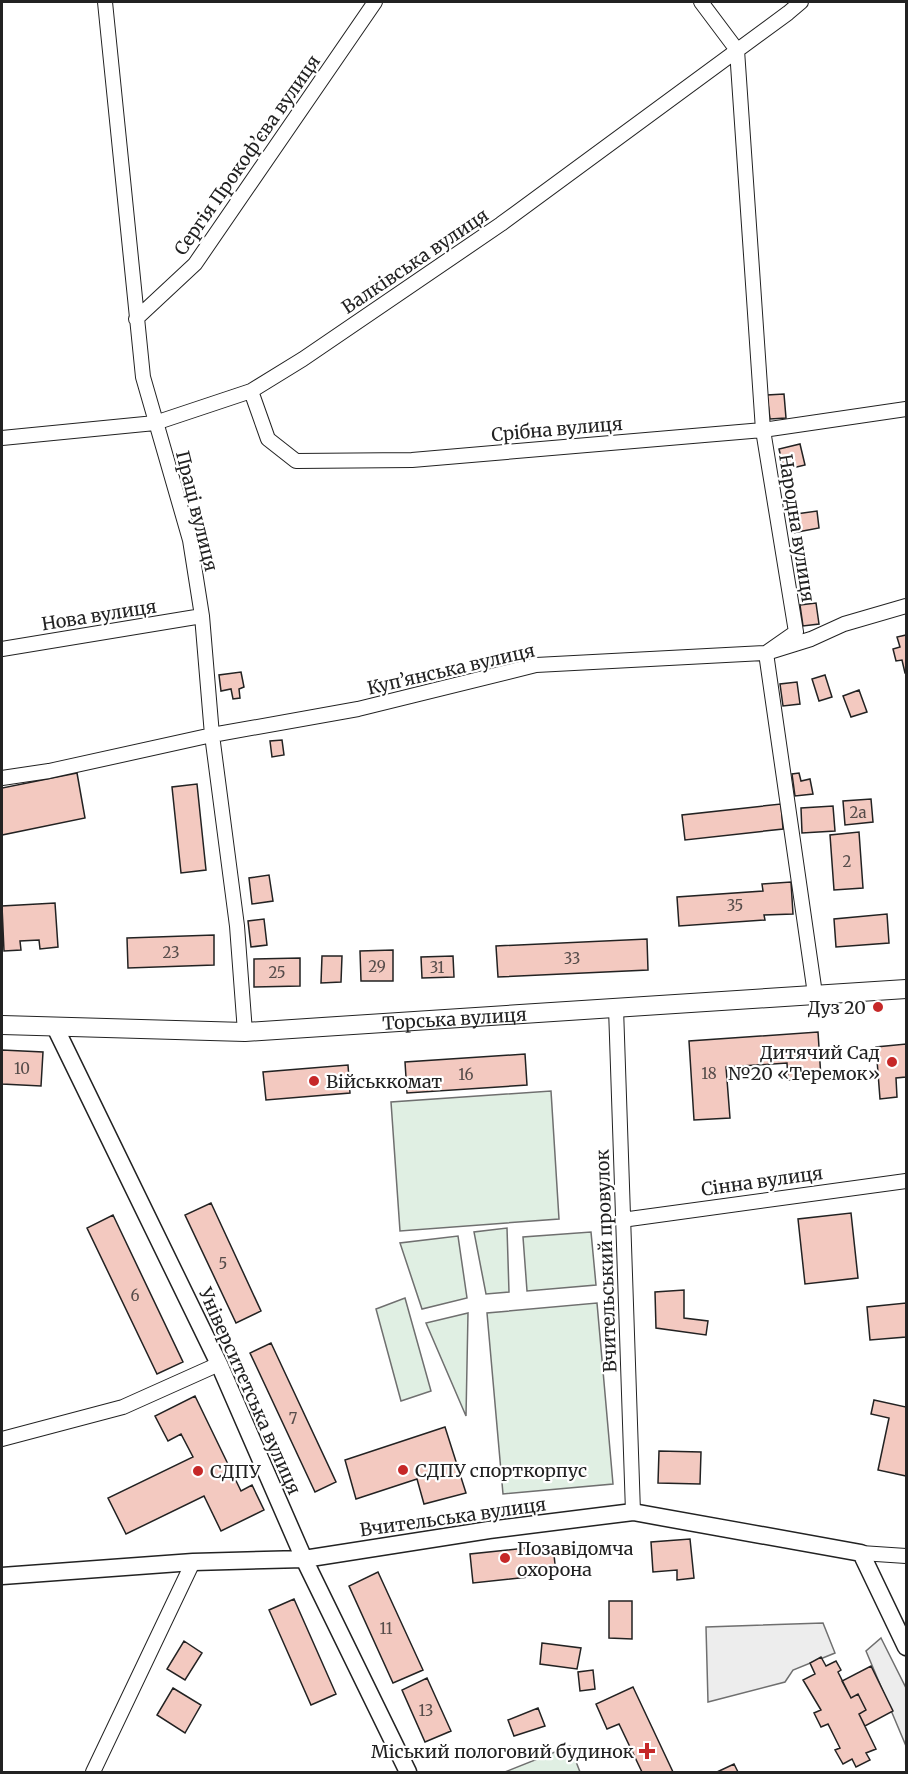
<svg xmlns="http://www.w3.org/2000/svg" width="908" height="1774" font-family="Merriweather,serif">
<rect width="100%" height="100%" fill="#fff"/>
<path fill="#e0efe3" stroke="#6f6f6f" stroke-width="1.5" d="M551,1091L559,1219L400,1231L391,1102Z
M507,1228L509,1292L486,1294L474,1232Z
M591,1232L596,1285L527,1291L523,1237Z
M458,1236L467,1298L422,1309L400,1243Z
M405,1298L431,1391L401,1401L376,1309Z
M597,1303L613,1484L503,1494L487,1313Z
M468,1313L466,1416L426,1323Z
M570,1746L580,1772H505Z"/>
<path fill="#ededed" stroke="#6f6f6f" stroke-width="1.5" d="M823,1623L835,1653L793,1670L785,1682L708,1702L706,1627Z
M881,1638L906,1688V1746L866,1651Z"/>
<path fill="#f3c9c0" stroke="#222" stroke-width="1.5" d="M784,394L786,418L770,419L767,395Z
M800,444L805,465L784,470L779,449Z
M817,511L819,528L792,533L789,515Z
M816,603L819,624L803,626L800,605Z
M906,635V673H905L902,660L896,661L893,649L900,647L897,637Z
M241,672L244,687L239,689L240,698L233,699L231,689L221,691L219,675Z
M825,675L832,697L819,701L812,679Z
M797,682L800,704L783,706L780,684Z
M859,690L867,712L851,717L843,696Z
M282,740L284,755L272,757L270,741Z
M77,773L85,818L2,835V788Z
M799,773L801,781L810,779L813,794L795,796L792,774Z
M197,784L206,870L181,873L172,787Z
M871,799L873,822L845,825L843,801Z
M781,804L783,829L685,840L682,815Z
M833,806L835,831L802,833L801,808Z
M859,832L863,888L834,890L830,835Z
M269,875L273,901L252,904L249,878Z
M791,882L793,914L764,915L765,920L679,926L677,897L763,891L762,884Z
M55,903L58,947L40,949L39,940L20,941L21,950L4,951L2,906Z
M887,914L889,943L836,947L834,919Z
M264,919L267,945L251,947L248,921Z
M214,935V965L128,968L127,938Z
M647,939L648,970L498,977L496,946Z
M393,950V981H361L360,951Z
M322,956H342L341,982L321,983Z
M453,956L454,977L422,978L421,957Z
M300,958V986L254,987V959Z
M818,1032L821,1078L788,1080L787,1063L726,1067L730,1118L694,1120L689,1041Z
M906,1044V1077L896,1078L897,1097L880,1099L876,1047Z
M2,1050L43,1052L41,1086L2,1084Z
M525,1054L527,1085L407,1093L405,1062Z
M348,1065L350,1093L266,1100L263,1072Z
M211,1203L261,1311L236,1323L185,1215Z
M851,1213L858,1278L805,1284L798,1219Z
M113,1215L183,1362L157,1374L87,1228Z
M684,1290V1318L708,1321L706,1335L656,1328L655,1292Z
M906,1303V1337L870,1340L867,1307Z
M271,1343L336,1482L315,1492L250,1353Z
M195,1396L241,1491L252,1485L264,1510L221,1531L204,1496L126,1534L108,1498L193,1457L181,1434L168,1441L155,1416Z
M874,1400L906,1407V1476L878,1470L889,1418L871,1414Z
M445,1427L466,1493L424,1504L417,1479L356,1499L345,1460Z
M659,1451L701,1452L700,1484L658,1483Z
M690,1539L694,1578L677,1580V1570L653,1572L651,1542Z
M553,1545L556,1574L473,1583L470,1554Z
M378,1572L423,1670L393,1683L349,1586Z
M294,1599L336,1694L311,1705L269,1610Z
M609,1601H632V1639L609,1638Z
M184,1641L202,1653L185,1680L167,1669Z
M542,1643L581,1648L577,1669L540,1664Z
M821,1657L826,1666L836,1661L841,1670L838,1672L851,1698L858,1694L866,1710L859,1714L876,1749L866,1753L870,1760L856,1767L852,1759L843,1764L835,1750L840,1748L828,1724L821,1727L814,1713L821,1710L803,1680L815,1674L810,1663Z
M871,1666L893,1711L865,1726L859,1714L866,1710L858,1694L851,1698L842,1681Z
M593,1670L595,1689L580,1691L578,1672Z
M427,1678L451,1731L425,1742L402,1690Z
M633,1687L673,1772H642L619,1724L607,1729L596,1704Z
M173,1688L201,1705L185,1733L157,1715Z
M538,1708L545,1726L514,1736L508,1720Z
M734,1764L738,1772H717Z"/>
<g fill="none" stroke-linecap="round" stroke-linejoin="round">
<defs>
<path id="minor" d="M105,2L143,377L190,540L202,616L212,735L237,926L245,1032
M701,2L737,50L763,430L796,632L766,653L815,994
M136,319L195,264L375,2
M251,391L268,439L296,461L412,460L763,430L906,409
M2,438L155,423L251,391L303,359L501,224L788,13L801,2
M2,649L202,616
M2,778L49,771L212,735L358,709L536,665L766,653L811,639L844,624L906,606
M616,1008L633,1512
M622,1220L906,1181
M2,1439L123,1407L219,1364
M861,1553L906,1556
M93,1772L193,1562"/>
<path id="tertiary" d="M55,1027L219,1364L304,1559L408,1772
M2,1576L193,1562L304,1559L489,1530L633,1512L861,1553L906,1647"/>
<g id="secondary">
<path id="s1" d="M2,1025L245,1032L906,989"/>
</g>
</defs>
<use href="#minor" stroke="#222" stroke-width="16"/>
<use href="#tertiary" stroke="#222" stroke-width="19"/>
<use href="#secondary" stroke="#222" stroke-width="20"/>
<use href="#minor" stroke="#fff" stroke-width="14"/>
<use href="#tertiary" stroke="#fff" stroke-width="16"/>
<use href="#secondary" stroke="#fff" stroke-width="18"/>
</g>
<g fill="#c62828" stroke="#fff" stroke-width="2">
<circle cx="878" cy="1007" r="6"/>
<circle cx="892" cy="1062" r="6"/>
<circle cx="314" cy="1081" r="6"/>
<circle cx="403" cy="1470" r="6"/>
<circle cx="198" cy="1471" r="6"/>
<circle cx="505" cy="1558" r="6"/>
<path d="M644 1742h6v6h6v6h-6v6h-6v-6h-6v-6h6z"/>
</g>
<g text-anchor="middle" dominant-baseline="central" stroke-width="4.5" stroke-linejoin="round" paint-order="stroke">
<g font-size="15" fill="#564c4a">
<text x="858" y="812">2а</text>
<text x="847" y="861">2</text>
<text x="735" y="905">35</text>
<text x="171" y="952">23</text>
<text x="572" y="958">33</text>
<text x="377" y="966">29</text>
<text x="437" y="967">31</text>
<text x="277" y="972">25</text>
<text x="22" y="1068">10</text>
<text x="709" y="1073">18</text>
<text x="466" y="1074">16</text>
<text x="223" y="1263">5</text>
<text x="135" y="1295">6</text>
<text x="293" y="1418">7</text>
<text x="386" y="1628">11</text>
<text x="426" y="1710">13</text>
</g>
<g font-size="18" fill="#222" stroke="#fff">
<text transform="translate(247 155) rotate(-55)">Сергія Прокоф’єва вулиця</text>
<text transform="translate(415 261) rotate(-34)">Валківська вулиця</text>
<text transform="translate(557 429) rotate(-5)">Срібна вулиця</text>
<text transform="translate(197 511) rotate(76)">Праці вулиця</text>
<text transform="translate(797 528) rotate(81)">Народна вулиця</text>
<text transform="translate(99 615) rotate(-9)">Нова вулиця</text>
<text transform="translate(451 669) rotate(-13)">Куп’янська вулиця</text>
<text stroke="none"><textPath href="#s1" startOffset="453">Торська вулиця</textPath></text>
<text transform="translate(762 1181) rotate(-8)">Сінна вулиця</text>
<text transform="translate(606 1261) rotate(-92)">Вчительський провулок</text>
<text transform="translate(250 1391) rotate(66)">Університетська вулиця</text>
<text transform="translate(453 1517) rotate(-8)">Вчительська вулиця</text>
</g>
<g font-size="18" fill="#222" stroke="#fff" text-anchor="start">
<text x="866" y="1007" text-anchor="end">Дуз 20</text>
<text x="880" y="1052" text-anchor="end">Дитячий Сад<tspan x="880" dy="21">№20 «Теремок»</tspan></text>
<text x="326" y="1081">Військкомат</text>
<text x="415" y="1470">СДПУ спорткорпус</text>
<text x="210" y="1471">СДПУ</text>
<text x="517" y="1548">Позавідомча<tspan x="517" dy="21">охорона</tspan></text>
<text x="634" y="1751" text-anchor="end">Міський пологовий будинок</text>
</g>
</g>
<rect width="908" height="1774" fill="none" stroke="#222222" stroke-width="6"/>
</svg>
